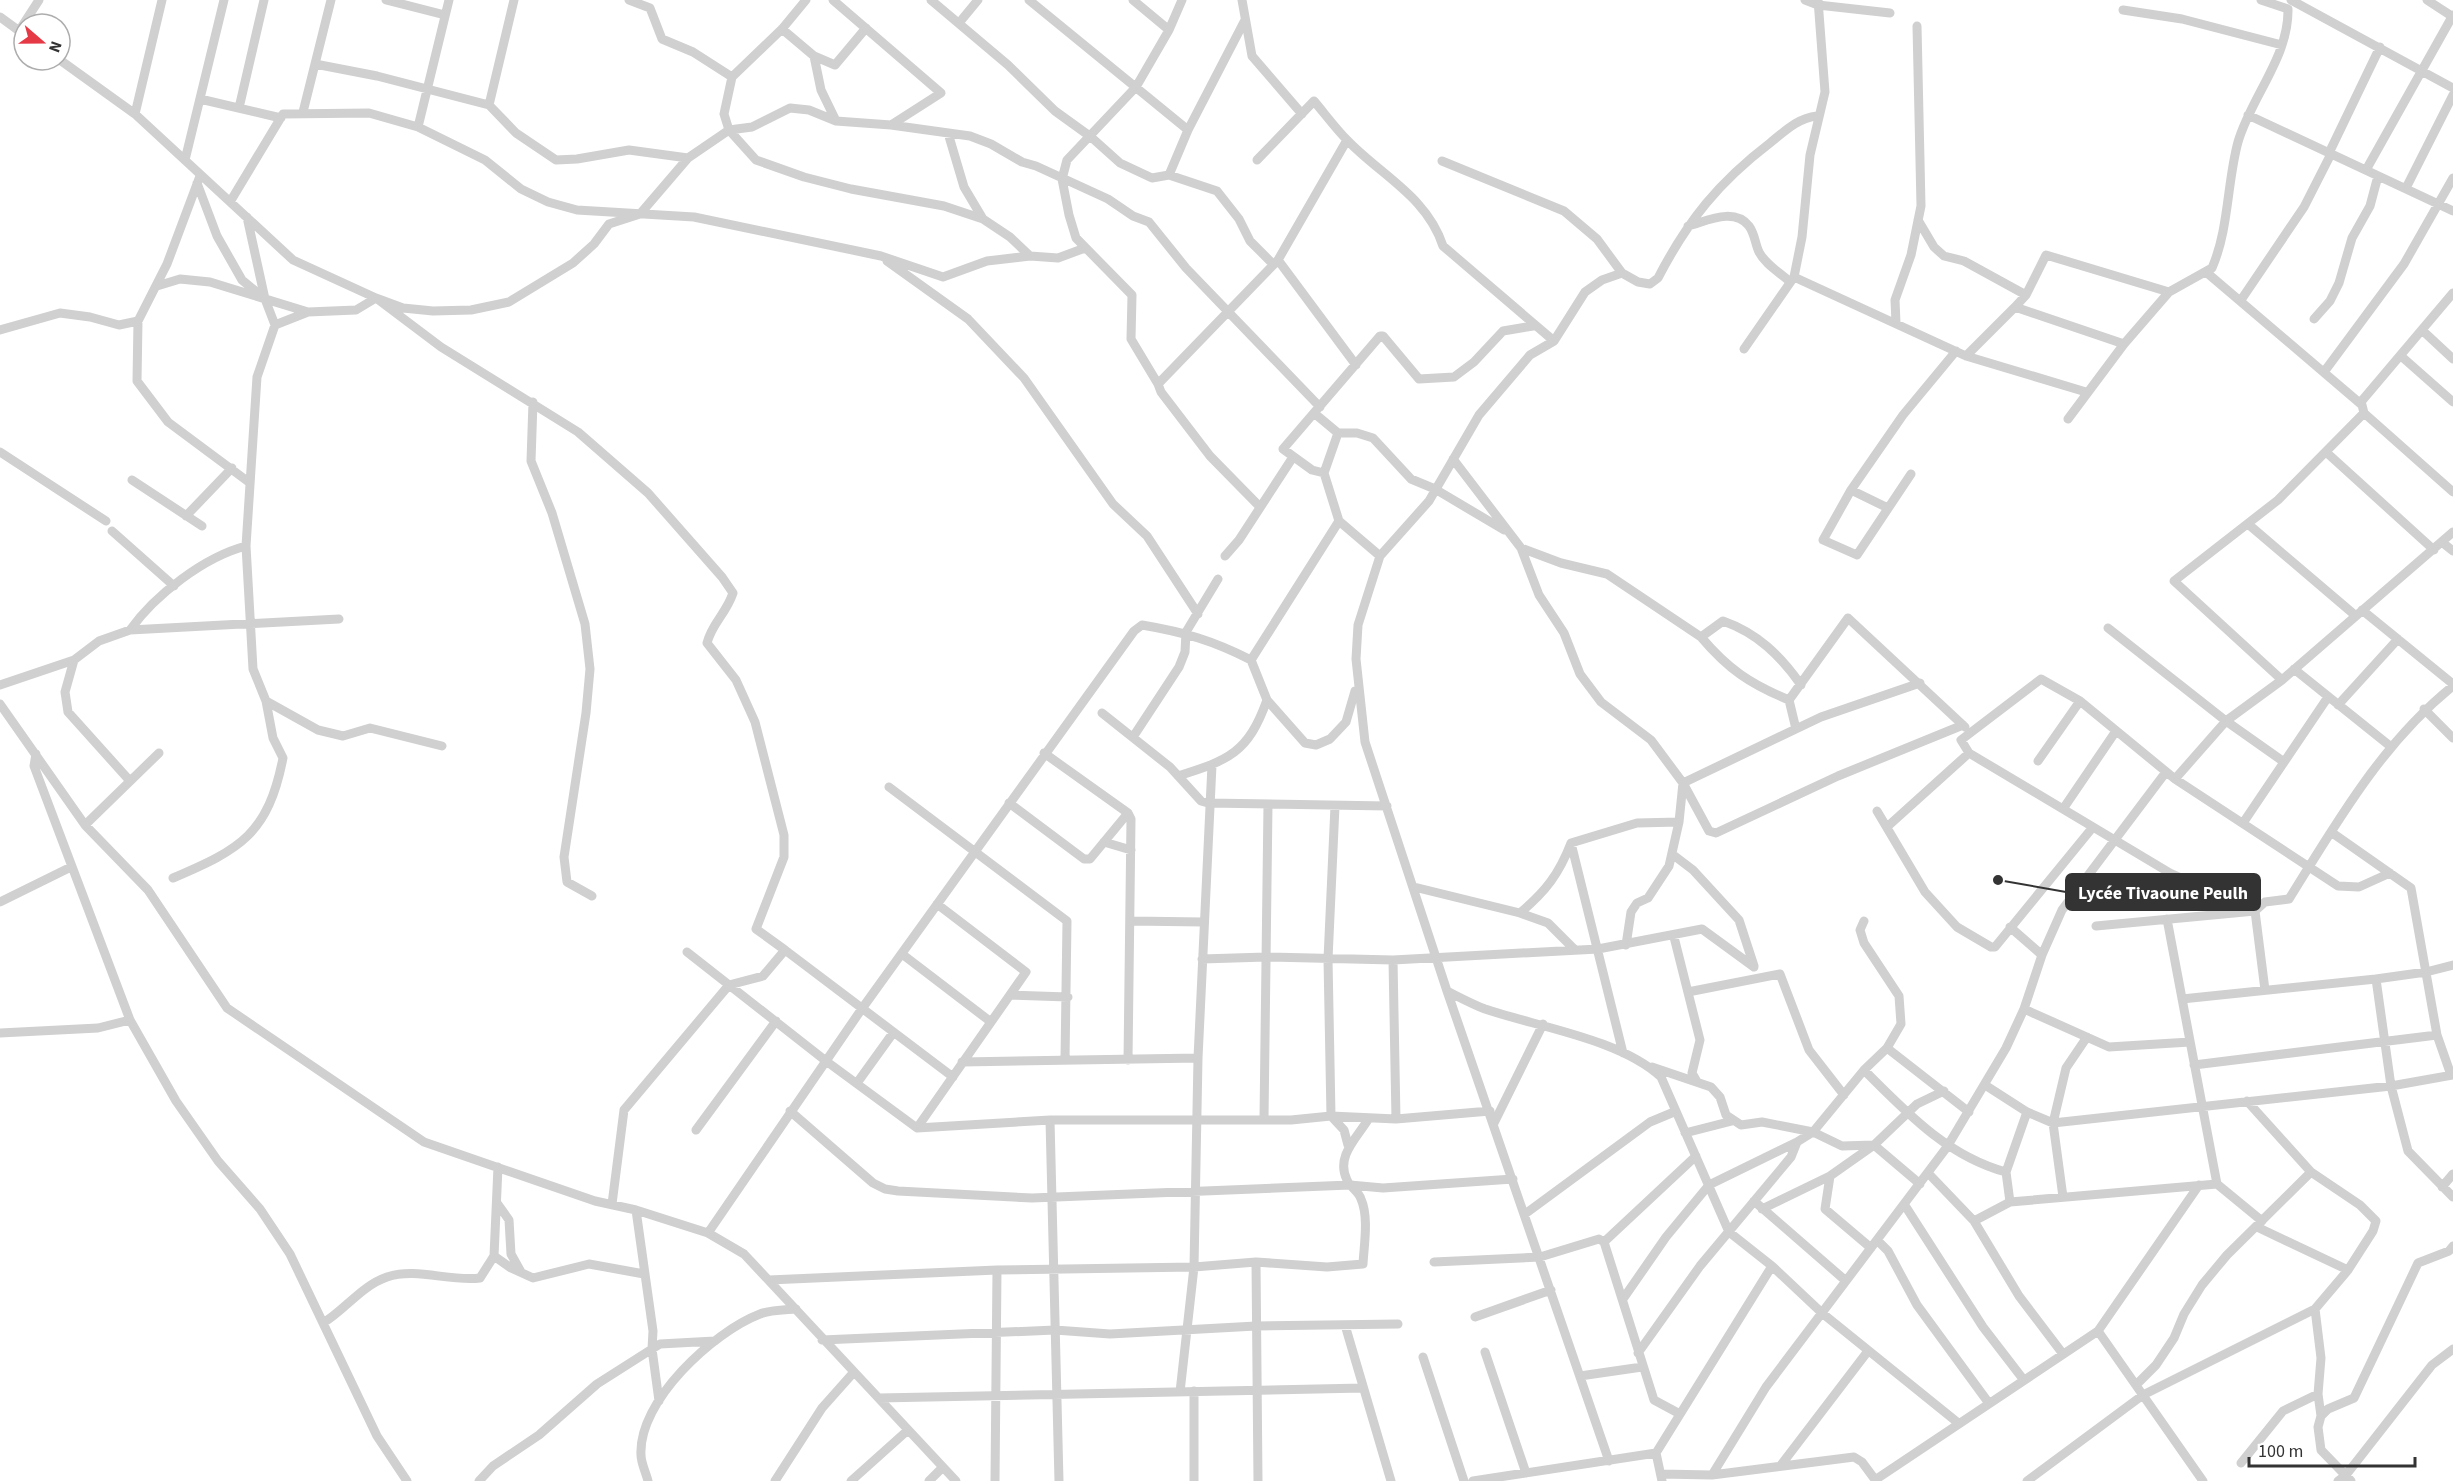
<svg xmlns="http://www.w3.org/2000/svg" width="2453" height="1481" font-family="'Source Sans 3',sans-serif">
<rect width="100%" height="100%" fill="#fff"/>
<g fill="none" stroke-linecap="round" stroke-linejoin="round">
<path stroke="#d0d0d0" stroke-width="9" d="M386,0L445,15
M629,0L650,8L662,39L693,52L732,77
M806,0L782,29L732,77L724,114L729,130L756,160L804,177L851,189L944,206L983,219L1010,237L1030,256L1058,258L1085,248
M931,0L1008,65L1055,111L1091,137L1120,163L1152,178L1169,175L1217,191L1239,219L1250,241L1273,264
M1029,0L1188,130
M1133,0L1169,30
M1242,0L1252,56L1302,114
M1805,0L1818,5L1890,13
M2291,0L2453,88
M2427,0L2453,17
M2123,10L2182,19L2282,45
M0,17L22,33
M959,23L978,0
M782,29L814,56L821,90L836,121
M19,31L39,0
M814,56L835,65L866,28
M60,60L135,114L293,260L376,298L441,347L578,432L648,493L722,577L733,593C726,614 712,623 707,643L736,680L755,722L784,835V857L756,929L785,950
M315,64L377,76L489,105L514,0
M200,99L281,118
M489,105L516,133L556,160L577,159L629,150L688,158L729,130L752,127L790,108L809,110L836,121L891,125L941,93L833,0
M239,108L264,0
M303,112L331,0
M135,114L162,0
M2248,115L2453,211
M891,125L970,136L991,144L1022,162L1036,166L1108,199L1133,216L1149,222L1186,268L1320,407
M418,127L449,0
M948,133L964,187L983,219
M2329,153L2380,47
M185,160L224,0
M1257,160L1314,101C1325,114 1336,129 1348,141C1382,176 1427,197 1443,246L1554,341
M1442,161L1564,211L1597,239L1622,273
M2366,170L2453,15
M1169,175L1188,130L1245,20
M197,183L217,236L242,280L265,299L275,325
M2406,188L2453,95
M230,202L283,114L369,113L418,127L485,160L521,189L548,202L577,210L694,217L881,256L943,277L987,261L1030,256
M247,217L265,299
M1918,220L1934,247L1944,256L1964,261L2026,295
M1688,226C1707,221 1734,207 1749,226C1755,234 1755,244 1759,252C1765,264 1779,272 1789,281
M1278,260L1356,365
M887,261L968,319L1024,378L1113,504L1147,536L1198,614
M2206,272L2362,405L2364,413L2453,492
M1794,277L1966,356L2086,392
M157,286L180,279L210,282L308,312
M2241,300L2304,207L2331,154
M2015,307L2026,295L2046,255L2169,292
M2314,319L2330,301L2339,283L2352,238L2370,206L2378,176
M138,321L137,381L168,422L250,483
M1896,323L1895,300L1911,255L1921,206L1917,26
M0,330L60,313L90,317L119,325L138,321L167,264L200,176
M2423,331L2453,359
M1744,349L1794,277L1802,237L1810,155L1825,92L1818,0
M1966,356L2015,307L2124,344
M2401,356L2453,402
M2324,372L2404,264L2453,178
M1158,384L1131,339L1132,295L1076,238L1069,215L1062,179L1067,160L1136,87L1169,30L1182,0
M533,402L531,461L552,513L585,624L590,669L586,713L564,857L567,882L592,896
M2360,403L2453,293
M1314,413L1338,433H1357L1373,438L1411,479L1435,489L1504,530
M2068,419L2124,344L2169,292L2212,268C2229,229 2227,182 2238,142C2251,97 2289,57 2288,9L2261,0
M0,452L106,521
M2326,452L2434,550
M1453,459L1521,548L1539,595L1564,633L1580,674L1601,702L1651,740L1683,783L1709,831L1716,833L1838,776L1963,725
M1324,473L1338,433
M1911,474L1857,555L1823,540L1851,490L1903,415L1956,351
M132,480L202,526
M1851,490L1888,508
M1260,507L1210,456L1161,392L1158,384L1278,260L1347,140
M186,516L232,468
M2248,524L2356,616
M112,531L174,586
M2443,543L2453,551
M1521,548L1561,563L1607,574L1701,637L1723,621C1757,633 1780,655 1801,685
M1225,556L1239,540L1293,457
M1380,556L1339,521L1324,473L1312,470L1283,449L1380,336H1383L1419,379L1454,377L1474,362L1503,331L1533,326
M2362,610L2453,684
M2108,628L2226,721L2284,762
M130,630C155,595 204,557 246,546
M1701,637C1728,669 1750,684 1789,700
M74,660L65,692L68,712L130,781
M1251,660L1339,521
M2294,669L2390,746
M2282,680L2174,581L2278,500L2364,413
M0,685L74,660L99,641L130,630L339,619
M1789,700L1848,618L1965,727
M1789,700L1796,729
M266,701L318,730L343,736L370,728L442,746
M0,704L85,825L148,890L227,1008L424,1142L595,1201L636,1210L708,1233L744,1254L956,1481
M2338,705L2398,639
M2424,709L2453,738
M1102,713L1170,767L1201,801L1208,803L1387,806
M1133,737L1179,667L1185,652L1186,632L1218,579
M1044,753L1128,813L1131,819L1128,1060
M36,754L34,766L130,1020L176,1101L218,1161L260,1209L290,1254L377,1436L407,1481
M2038,761L2080,701
M1212,765L1198,1058L1194,1267L1256,1262L1327,1267L1363,1264C1364,1245 1369,1217 1361,1199C1359,1192 1350,1187 1347,1180C1335,1156 1358,1137 1369,1118
M1178,776C1229,760 1248,753 1267,700
M2175,779L2226,721L2282,680L2453,532
M889,787L1067,921L1065,1060
M1009,803L1084,859H1090L1128,813
M1335,806L1328,959L1331,1116L1344,1130L1348,1145
M2063,809L2116,731
M1877,811L1925,892L1957,927L1991,947H1995L2093,827
M1679,822L1683,783L1821,717L1920,683
M2243,823L2328,697
M85,825L159,753
M1887,827L1969,753
M2331,832L2411,888L2437,1035L2451,1075
M1104,842L1131,850
M1571,843L1637,823L1679,822L1669,866L1648,898L1637,903L1631,912L1626,945
M1571,843L1623,1053
M1672,854L1693,870L1739,920L1754,966
M173,878C241,849 268,834 283,758L273,738L266,701L253,669L246,546L257,377L275,325L308,312L356,310L376,298L403,308L433,311L471,310L509,302L573,263L594,244L609,224L640,214L688,158
M1414,887L1520,913L1548,923L1575,950
M0,902L71,867
M2255,911L2170,873L1969,753L1961,740L2041,679L2080,701L2175,779L2338,886L2359,887L2390,873
M2255,911L2265,990
M1520,913C1546,891 1559,874 1571,843
M2167,919L2217,1184L2262,1221
M1131,921L1203,922
M2096,926L2255,911L2265,902L2289,899C2337,822 2382,743 2453,686
M2010,927L2042,955
M1674,937L1700,1040L1692,1073L1696,1080
M687,952L826,1061L917,1128L1026,972L937,904
M902,954L991,1022
M1202,959L1266,957L1393,960
M2376,979L2391,1086L2408,1151L2453,1197
M1447,991C1459,997 1472,1004 1485,1009C1538,1027 1620,1039 1661,1077L1729,1232L1772,1266L1822,1313L1957,1422
M1688,992L1780,974L1809,1050L1844,1095
M1010,995L1068,997
M2182,999L2376,979L2426,972L2453,965
M2024,1009L2109,1047L2190,1042
M0,1033L98,1028L130,1020
M1887,1048L1969,1112
M962,1062L1198,1058
M2194,1065L2437,1035
M1652,1067L1711,1087L1720,1097L1726,1115L1741,1125L1762,1122L1813,1132L1842,1146L1874,1145L1917,1104L1944,1091
M1864,1070C1906,1112 1947,1156 2006,1172
M857,1083L893,1033
M1985,1085L2027,1112L2053,1123L2391,1086L2453,1075
M790,1111L873,1183L885,1189L898,1191L1032,1198L1350,1185L1383,1188L1513,1179
M1264,1119L1268,804
M1396,1119L1393,960L1598,949L1702,929L1754,967
M1050,1120L1059,1481
M1494,1123L1543,1024
M917,1128L1050,1120H1291L1331,1116L1396,1119L1490,1111
M696,1130L776,1021
M1685,1133L1732,1121
M1928,1173L1974,1221L2019,1296L2063,1354
M2442,1187L2453,1174
M2063,1197L2053,1123L2066,1068L2087,1037
M1754,1201L1846,1281
M2010,1202L2006,1172L2027,1112
M497,1203L509,1220L511,1254L521,1272
M612,1204L624,1110L729,985L763,976L785,950L953,1077
M1904,1204L1983,1327L2023,1379
M1762,1209L1830,1176
M1525,1214L1650,1122L1674,1112
M1974,1221L2010,1202L2217,1184
M2257,1227L2348,1270
M708,1233L861,1010L1134,631L1142,625C1184,632 1214,641 1251,660L1267,700L1305,743L1316,745L1330,739L1346,722L1355,691
M1877,1240L1888,1251L1917,1305L1988,1402
M1604,1242L1696,1156
M1871,1248L1825,1209L1830,1176L1874,1145L1920,1184
M494,1256L511,1268L533,1278L589,1264L644,1274
M1256,1262L1258,1481
M1434,1262L1540,1257L1599,1239L1604,1242L1654,1400L1680,1414
M769,1280L997,1270L1194,1267L1180,1392
M1623,1299L1666,1237L1709,1185L1797,1142
M2315,1309L2321,1358L2318,1394L2321,1416
M1475,1317L1551,1290
M323,1323C345,1310 361,1286 387,1277C416,1267 450,1282 480,1278L494,1256L498,1167
M1345,1325L1391,1481
M2098,1331L2203,1481
M822,1340L1055,1330L1110,1334L1256,1326L1398,1324
M1485,1352L1526,1473
M1638,1353L1700,1266L1791,1157L1797,1142L1813,1132L1864,1070L1887,1048L1901,1024L1899,996L1864,943L1860,930L1864,921
M1423,1357L1464,1481
M1580,1376L1642,1367
M2136,1385L2156,1365L2174,1338L2184,1314L2202,1285L2227,1255L2311,1172
M1194,1391V1481
M879,1398L1363,1388
M659,1401L652,1349L660,1344L715,1341
M1609,1461L1447,991L1365,742L1356,659L1358,625L1380,556L1429,501L1479,415L1530,355L1554,341L1585,292L1602,280L1622,273L1638,282L1650,284L1658,278C1688,220 1719,182 1770,143C1785,131 1798,118 1817,116
M2241,1463L2283,1411L2318,1394
M1781,1465L1868,1351
M1661,1474L1712,1475L1854,1457L1862,1462L1876,1481
M1712,1475L1766,1387L1947,1147L2006,1048L2024,1009L2042,955L2062,910L2166,772
M1875,1480L2098,1331L2199,1185
M479,1481L493,1466L539,1435L597,1384L652,1349L653,1331L636,1210
M648,1481C646,1473 641,1463 641,1455C638,1401 713,1332 760,1314C770,1310 784,1310 796,1309
M775,1481L822,1408L854,1372
M851,1481L908,1430
M929,1481L943,1467
M995,1481L997,1270
M1473,1481L1656,1453
M1662,1481L1656,1453L1772,1266
M2027,1481L2143,1395L2315,1309L2348,1270L2373,1231L2376,1221L2360,1205L2311,1172L2247,1101
M2338,1481L2346,1475L2432,1365L2453,1349
M2351,1481L2321,1450L2318,1427L2321,1416L2328,1409L2354,1398L2418,1263L2449,1251L2453,1246"/>
</g>
<path fill="none" stroke="#333" stroke-width="2" d="M1998 880L2066 892"/>
<circle fill="#333" stroke="#fff" stroke-width="2" cx="1998" cy="880" r="6"/>
<rect fill="#333" stroke="#333" stroke-width="2" x="2066" y="874" width="194" height="36" rx="6"/>
<g font-size="18" text-anchor="middle" font-weight="bold" fill="#fff">
<text x="2163" y="899">Lycée Tivaoune Peulh</text>
</g>
<g transform="translate(42 42) rotate(110)"><circle r="28" fill="#ffffff" stroke="#adadad" stroke-width="1.5"/>
<path d="M0-4.5L10 22L0 15L-10 22Z" fill="#e63946"/>
<text y="-9" font-size="16" font-weight="bold" text-anchor="middle" fill="#333333">N</text>
</g>
<path d="M2249 1457v9h166v-9" fill="none" stroke="#333333" stroke-width="3"/>
<text x="2258" y="1457" font-size="18" fill="#333333" stroke="#ffffff" stroke-width="4.5" paint-order="stroke">100 m</text>
</svg>
